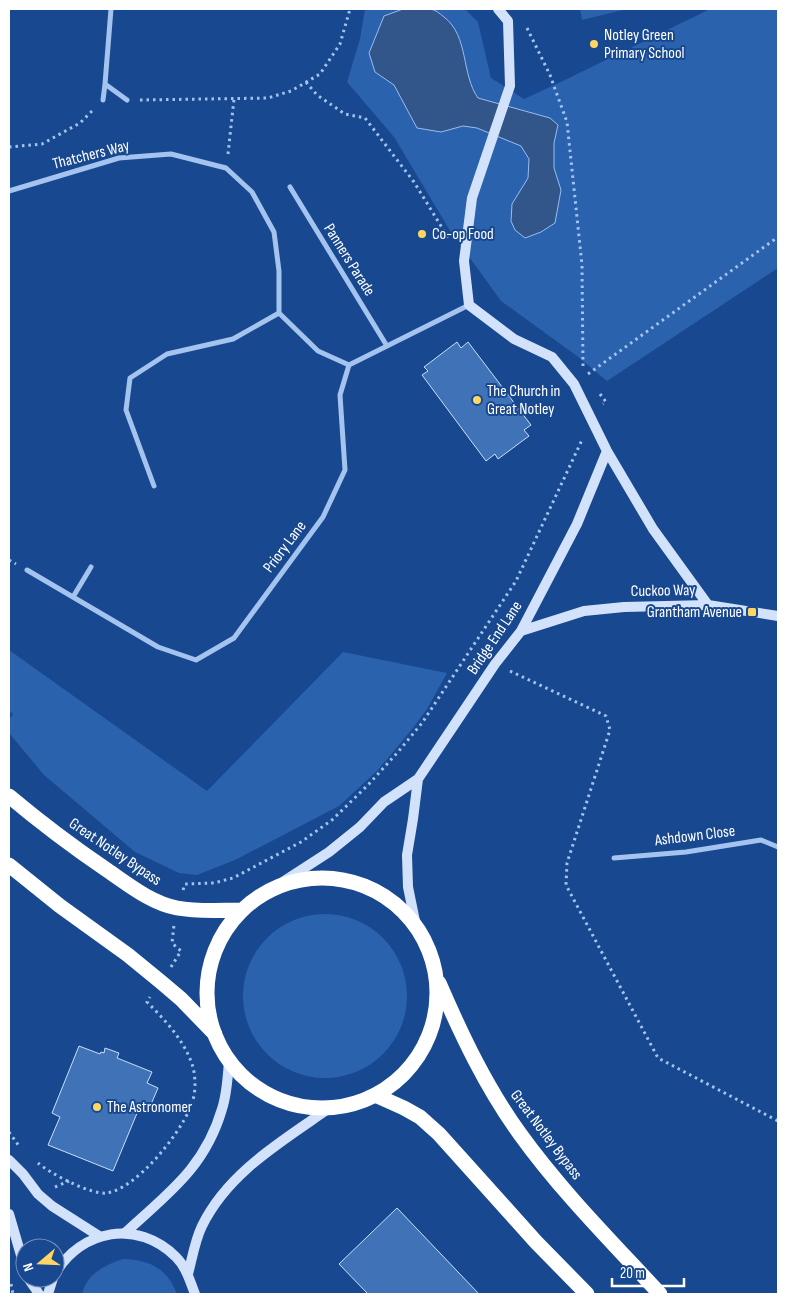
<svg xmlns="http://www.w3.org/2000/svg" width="787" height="1303" font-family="'Sofia Sans Condensed',sans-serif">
<rect width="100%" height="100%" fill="#18488f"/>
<path fill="#2a62ad" d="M365,9H465L478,22L491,78L524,99L567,79L710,9H778V268L607,381L577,356L501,301L449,229L394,137L347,82L360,39Z
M580,9H627L582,20Z
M9,650L207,791L343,652L447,673L427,709L413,728L378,770L339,806L235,860L197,875L179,873L135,852L44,775L9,733V720L13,714L9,711Z
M243 996a82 82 0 1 1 164 0a82 82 0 1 1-164 0Z
M123,1259C150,1260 167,1268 177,1294H82C87,1274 104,1265 123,1259Z"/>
<path fill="#32568a" stroke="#97bef2" d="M403,9C411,9 422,7 430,9C436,10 439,13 444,17C469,36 461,74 478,98L550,118L558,125L554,143V168L561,190L555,223L541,232L525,238L515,230L511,221L512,204L528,178L529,159L521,146L477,128L463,126L441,132L417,128L394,85L375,72L369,53L384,16Z"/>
<path fill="#4072b7" stroke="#cadffb" d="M457,342L461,348L468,342L531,425L524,430L529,436L498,459L495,454L486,461L422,375L428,371L424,367Z
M79,1046L100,1054L101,1052L104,1053L105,1048L119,1053L117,1058L152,1072L147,1083L158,1088L149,1109L140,1106L113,1171L48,1145L60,1117L52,1113Z
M397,1208L479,1294H368L339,1264Z"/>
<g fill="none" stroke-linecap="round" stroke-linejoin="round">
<path stroke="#a4c4ef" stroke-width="3" stroke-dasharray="2.5 4" stroke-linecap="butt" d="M527,28L550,75L567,122L582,265L583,367
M306,82L317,95L345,114L365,118L414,182L449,239
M140,100L268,98L291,91L320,74L340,44L350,9
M9,147L42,144L80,123L94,109
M228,154L234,99
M588,374L778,237
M600,394L606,402L603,404
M9,560L16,564
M510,671L606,716L610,730L567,863L566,885L658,1058L778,1121
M183,890L185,884L214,883L233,878L301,842L332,820L368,785L398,752L422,723L516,581L582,440
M171,967L181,951L172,943L174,925
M9,1132L19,1146
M38,1163C51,1174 91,1195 107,1193C137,1188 179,1135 190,1108C196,1096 196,1080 193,1067C185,1041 165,1020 147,1002L150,997
M55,1187L69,1181
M11,1284L13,1294"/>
<path stroke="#a4c4ef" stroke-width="5" d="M105,84L111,9
M103,100L105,84L127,100
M290,187L387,346
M9,191L119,158L171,154L226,168L252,192L274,232L279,271V313
M154,486L126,410L130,378L167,354L233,339L279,313L318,351L349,365
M27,570L158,647L196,660L234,638L323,517L345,470L340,395L349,365L469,305
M73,597L91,567
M614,858L686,852L761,840L778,847"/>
<path stroke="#d2e2fb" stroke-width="10" d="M498,9L508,21L510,86L472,198L464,261L469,305L514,339L552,357L574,384L607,451L653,529L708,605
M521,631L584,611L624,607L708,605L778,616
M275,887L329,852L360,827L384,802L418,779L495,664L521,631L577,524L607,451
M416,926L408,887L407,855L413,819L418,779
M9,1160L23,1174L38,1194L52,1206L99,1236
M9,1214L25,1269
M125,1233C167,1194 205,1168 222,1109C227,1094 228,1076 229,1060
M55,1274C81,1229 138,1219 176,1257C186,1267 190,1281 195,1294
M188,1274C192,1259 195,1240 202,1226C228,1172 284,1140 331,1107
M28,1278L39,1294
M48,1294L53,1278"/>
<path stroke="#fff" stroke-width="15" d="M9,796C40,822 73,847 107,870C129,885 151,903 177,908C199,912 221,910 242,910
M9,865L60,906L128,955L161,982L181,999L215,1034
M207 993a115 115 0 1 1 230 0a115 115 0 1 1-230 0Z
M439,983C462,1036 486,1087 520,1134C561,1191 612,1242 660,1294
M375,1095L404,1108L420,1117L439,1134L536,1242L587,1294"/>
</g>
<g fill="#ffd662" stroke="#18488f" stroke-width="2">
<circle cx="594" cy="44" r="5"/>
<circle cx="422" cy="234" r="5"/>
<circle cx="477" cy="400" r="5"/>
<rect x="747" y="607" width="10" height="10" rx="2.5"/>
<circle cx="97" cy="1107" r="5"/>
</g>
<g text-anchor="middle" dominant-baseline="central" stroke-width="4" stroke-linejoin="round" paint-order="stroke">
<g font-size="16" fill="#fff" stroke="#18488f" text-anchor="start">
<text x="604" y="35">Notley Green<tspan x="604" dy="18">Primary School</tspan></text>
<text x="432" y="234">Co-op Food</text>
<text x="487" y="391">The Church in<tspan x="487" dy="18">Great Notley</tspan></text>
<text x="742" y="612" text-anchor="end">Grantham Avenue</text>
<text x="107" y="1107">The Astronomer</text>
</g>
<g font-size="16" fill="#fff" stroke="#18488f">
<text transform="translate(91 155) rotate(-14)">Thatchers Way</text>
<text transform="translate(349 260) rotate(58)">Panners Parade</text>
<text transform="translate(285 547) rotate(-53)">Priory Lane</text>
<text transform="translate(663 591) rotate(-1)">Cuckoo Way</text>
<text transform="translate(495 638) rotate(-56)">Bridge End Lane</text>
<text transform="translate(695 836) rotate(-7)">Ashdown Close</text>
<text transform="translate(115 852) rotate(34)">Great Notley Bypass</text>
<text transform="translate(546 1135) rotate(53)">Great Notley Bypass</text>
</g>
</g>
<rect width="787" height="1303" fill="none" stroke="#ffffff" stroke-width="20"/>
<g transform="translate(40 1263) rotate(251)"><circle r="24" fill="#18488f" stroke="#7491bc"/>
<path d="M0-4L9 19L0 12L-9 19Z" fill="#ffd662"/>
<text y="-8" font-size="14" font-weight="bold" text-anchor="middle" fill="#ffffff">N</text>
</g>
<path d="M612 1278v8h72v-8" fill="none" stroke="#ffffff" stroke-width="2.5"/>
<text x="620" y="1278" font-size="15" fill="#ffffff" stroke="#18488f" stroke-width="4" paint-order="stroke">20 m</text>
</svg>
